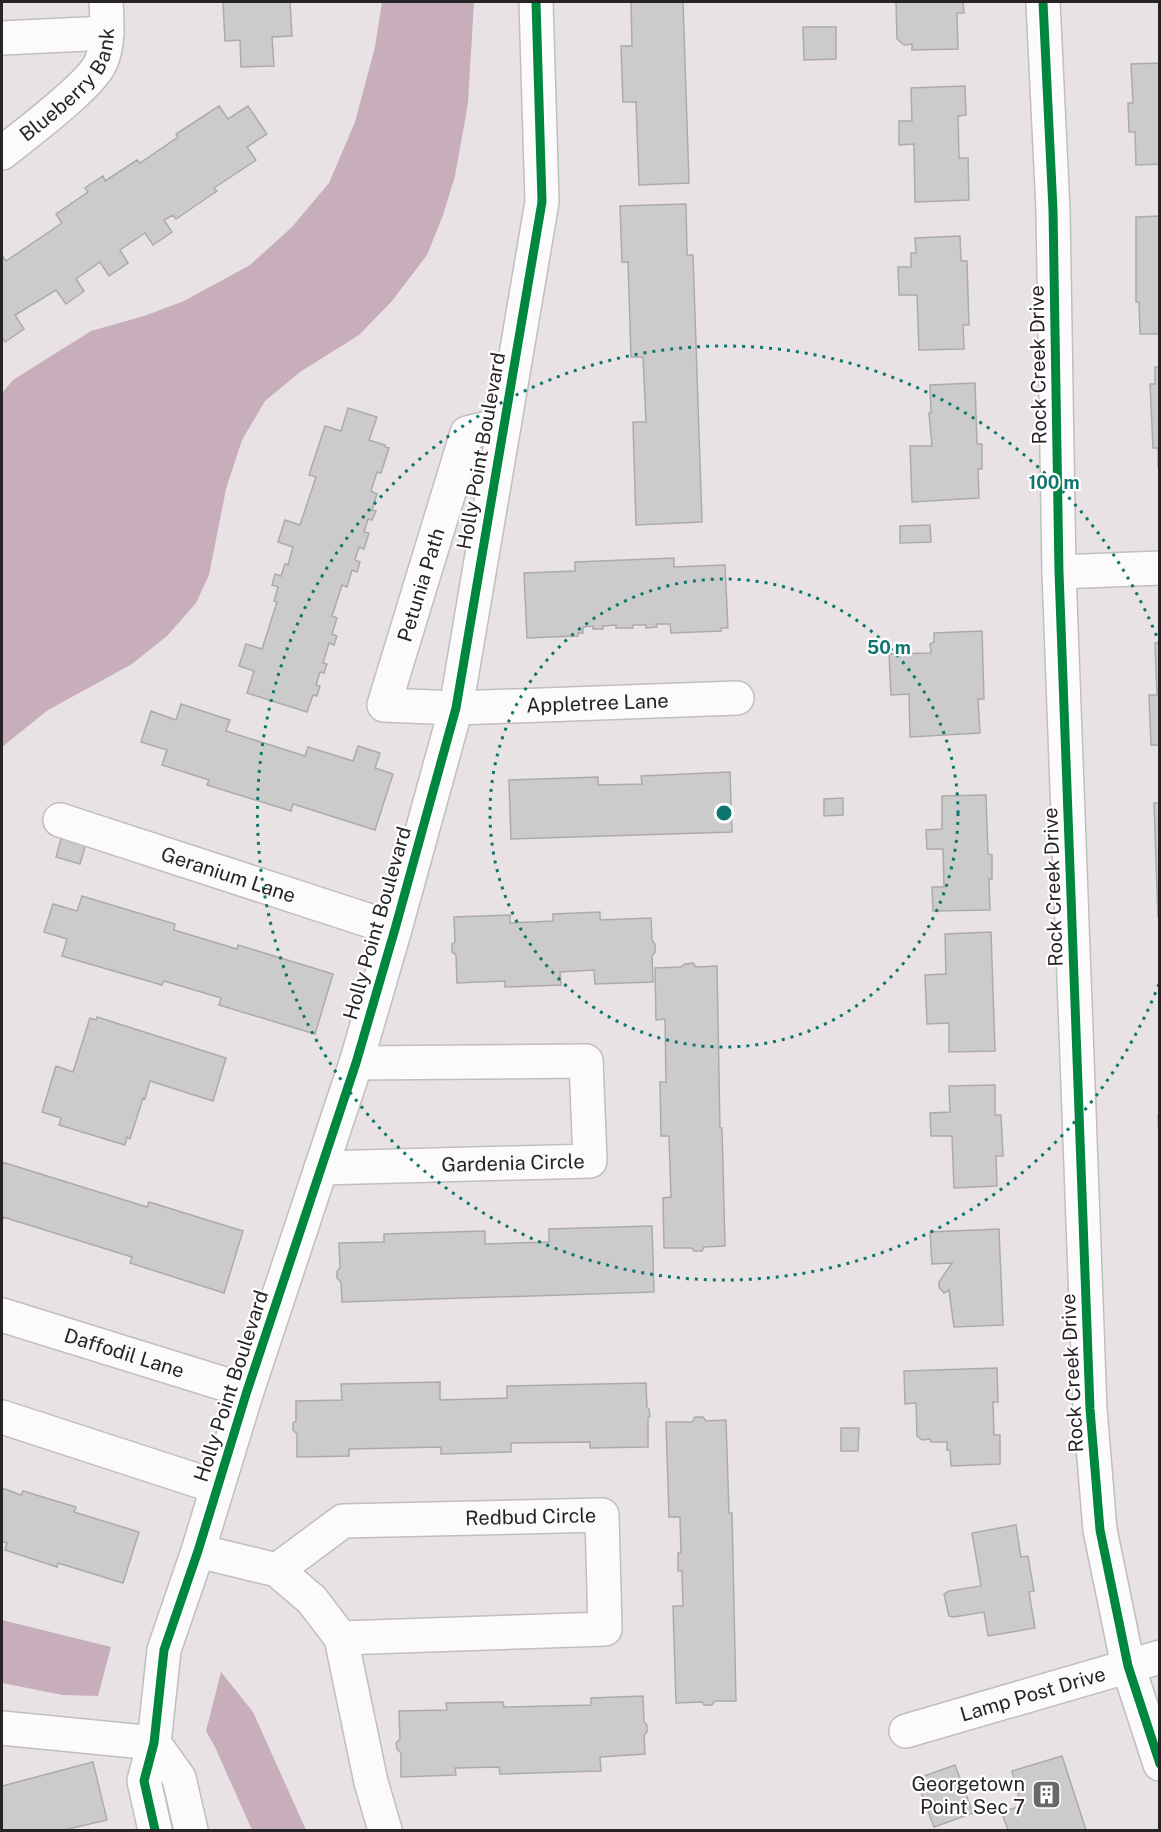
<svg xmlns="http://www.w3.org/2000/svg" width="1161" height="1832" font-family="'Public Sans',sans-serif">
<rect width="100%" height="100%" fill="#e8e2e5"/>
<path fill="#c8adbb" d="M382,2H474L468,103L455,176L443,215L427,255L392,301L359,335L300,372L265,401L242,440L226,489L209,575L196,603L167,636L132,664L48,710L2,747V393L13,380L91,331L144,316L184,301L250,265L292,227L329,183L355,122L375,47Z
M2,1620L111,1647L98,1696L63,1695L2,1683Z
M221,1672L253,1712L306,1830H252L215,1747L206,1731Z"/>
<path fill="#cccbcc" stroke="#acabab" stroke-width="1.5" d="M223,2H290L292,36L272,37L274,66L241,67L240,40L225,41Z
M631,2H683L689,183L639,185L636,102H623L621,46H632Z
M896,2H963L964,13H957L958,49L912,50V44L904,45L897,39Z
M803,27H836V59L804,60Z
M1160,63V164L1136,165L1135,132H1129L1128,103H1133L1131,64Z
M965,86L966,115L958,116L959,158H968L969,200L915,202L914,144L899,145V121H912L911,88Z
M219,106L228,119L248,106L267,134L247,147L256,160L214,188L217,191L176,219L173,215L164,220L172,232L153,245L145,233L120,250L128,263L109,276L100,262L76,279L84,291L66,304L56,290L15,315L24,329L5,342L2,337V258L3,257L6,261L62,223L56,214L88,192L85,188L103,176L105,181L137,160L140,163L178,137L176,134Z
M686,204L687,255H693L702,522L636,525L633,422H646L643,357H631L628,262H622L620,206Z
M1160,216V334H1140L1139,302H1136V217Z
M960,236L961,261H967L969,325H963L964,349L919,350L917,295H899L898,267H911V253H916L915,238Z
M1155,367H1160V466H1158V448H1153L1150,384H1155Z
M975,383L977,444H982V469H978L979,498L912,502L910,446H932L929,413H931L930,385Z
M348,408L377,417L369,440L385,445V447L389,448L381,473L377,472L371,491L377,494L372,510L376,511L372,520L368,519L364,532L369,533L364,549L359,547L355,560L360,562L357,572L352,570L347,587L342,585L332,616L337,618L332,634L337,636L334,645L329,643L323,663L327,664L324,673L320,672L316,685L320,686L317,696L313,695L307,712L247,693L254,671L239,666L246,644L262,649L277,602L274,601L278,587L272,585L275,574L281,576L285,564L288,565L293,547L278,542L285,520L300,525L316,477L309,475L325,426L341,431Z
M930,525L931,542L900,543V526Z
M674,558V567L725,565L728,628H721V631L671,633L670,624H656L657,627L646,628V625H633V628H616V625L603,626V629H593V626L583,627V633H578V636L527,638L524,573L575,571V562Z
M982,631L984,699H978L980,733L910,737L909,694L891,695L889,654L931,653L930,644L934,642V633Z
M1155,643H1160V745H1151L1149,695H1157Z
M181,704L230,720L226,731L305,756L308,747L353,761L358,746L380,753L375,768L393,774L375,830L293,804L291,811L207,785L209,780L162,765L167,750L141,742L151,711L176,720Z
M730,772L732,832L511,839L509,780L598,777V785L642,784L641,776Z
M986,795L988,854L992,855V879H989L990,910L933,911L932,887H944L943,849H927L926,830L942,829V796Z
M843,798V815L824,816V799Z
M1154,803H1160L1158,918Z
M63,832L87,840L80,864L56,857Z
M82,896L175,924L174,930L237,949L238,945L333,974L315,1034L219,1005L221,998L164,981L162,985L62,956L67,939L44,932L53,904L77,911Z
M600,912V920L651,918L652,940L655,944V952L652,956L653,982L595,984L594,970L560,972L561,985L505,987V981L457,983L456,955L452,952V944L455,942L454,917L510,915V923L553,921V914Z
M991,932L995,1051L949,1052V1023L927,1024L925,975L946,974L945,934Z
M693,963L696,967L717,966L720,1128H722L725,1246L704,1247L702,1251H694L692,1248H664L663,1198L671,1197L669,1136H661L660,1082H666L665,1019L656,1020L655,968L681,967L685,964Z
M97,1017L226,1058L213,1101L150,1081L145,1099L143,1098L130,1139L127,1137L125,1145L59,1125L61,1118L42,1112L56,1066L73,1072L90,1018L96,1020Z
M995,1085V1115H1001L1003,1156H996L997,1186L954,1188L952,1136H931L930,1113L950,1112L949,1086Z
M1158,1115H1160V1168Z
M2,1162L147,1207L149,1202L243,1231L224,1293L130,1263L132,1257L3,1217L2,1222Z
M652,1226L654,1292L342,1302L341,1282L337,1278V1271L340,1268L339,1243L384,1242V1234L485,1231V1244L549,1242V1229Z
M999,1229L1003,1325L954,1327L949,1290L944,1293L939,1287V1282L952,1263L932,1264L930,1232Z
M997,1368L998,1402H993L994,1435H1000V1464L951,1466L950,1450H947V1442H931L930,1439L922,1440L917,1436L916,1403L905,1404L904,1371Z
M440,1382V1400L507,1398V1386L646,1383L647,1407L649,1409L650,1416L648,1418V1447L590,1448V1442L511,1443V1452L441,1454V1447L349,1449V1456L297,1457V1434L293,1430V1423L296,1421V1401L342,1400L341,1384Z
M695,1417H703L706,1421L726,1420L729,1513H732L736,1701H715L712,1705H704L702,1702L676,1703L673,1606H683L682,1571H678V1553H681L680,1517H669L666,1422H692Z
M841,1428H859L858,1451H841Z
M2,1488L21,1495L23,1491L76,1507L74,1512L139,1532L123,1583L58,1563L57,1567L5,1550L7,1543L2,1541Z
M1016,1525L1021,1557L1028,1556L1034,1591L1029,1592L1035,1628L988,1636L984,1612L954,1617L949,1616L944,1594L949,1591L981,1586L972,1533Z
M643,1696L644,1722L647,1725V1732L644,1735L645,1754L600,1757L601,1771L500,1774L499,1767L455,1768L456,1775L401,1777V1753L397,1749L396,1743L400,1739L399,1711L447,1710L446,1703L503,1702L504,1707L591,1705V1698Z
M1062,1756L1086,1830H1008L1003,1816L1005,1811L1024,1805L1019,1799L1012,1771Z
M93,1762L107,1820L64,1830H2V1786Z
M955,1765L973,1813L934,1827L916,1779Z"/>
<g fill="none" stroke-linecap="round" stroke-linejoin="round">
<defs>
<g id="minor">
<path d="M1043,2L1053,210L1059,572L1090,1409L1100,1530L1128,1666L1160,1764"/>
<path d="M2,38L107,33"/>
<path id="s1" d="M2,153C24,135 91,86 101,62C109,43 107,21 106,2"/>
<path id="s2" d="M504,424L467,433L384,705L456,708L737,698"/>
<path d="M1059,572L1160,568"/>
<path id="s3" d="M60,820L395,929"/>
<path id="s4" d="M321,1168L590,1161L586,1061L356,1063"/>
<path id="s5" d="M2,1315L247,1391"/>
<path d="M2,1417L217,1487"/>
<path d="M198,1551L277,1570L312,1600L341,1638L371,1782L385,1830"/>
<path id="s6" d="M277,1570L343,1521L602,1515L605,1629L341,1638"/>
<path d="M2,1728L154,1743"/>
<path id="s7" d="M906,1731L1160,1657"/>
<path d="M154,1743L179,1778L191,1830"/>
<path d="M155,1830L144,1781L154,1743L164,1650L198,1551L247,1391L356,1063L395,929L456,708L542,202L536,2"/>
</g>
</defs>
<use href="#minor" stroke="#c2bdbf" stroke-width="36"/>
<use href="#minor" stroke="#fcfbfb" stroke-width="33"/>
<defs>
<path id="cycleway" d="M1043,2L1053,210L1059,572L1090,1409L1100,1530L1128,1666L1160,1764
M155,1830L144,1781L154,1743L164,1650L198,1551L247,1391L356,1063L395,929L456,708L542,202L536,2"/>
</defs>
<use href="#cycleway" stroke="#fff" stroke-width="13"/>
<use href="#cycleway" stroke="#00873e" stroke-width="9"/>
</g>
<g fill="none" stroke="#0f766e" stroke-width="3" stroke-dasharray="3 6">
<circle cx="724" cy="813" r="234"/>
<path d="M1159 984A467 467 0 1 1 1159 642"/>
</g>
<defs>
<symbol id="building-square" viewBox="-11 -11 22 22"><rect x="-9" y="-9" width="18" height="18" rx="4" fill="#6b6669" stroke="#fff"/><path d="M-4-6H4V6H1V3H-1V6H-4ZM-2.5-4.3h1.7v1.8h-1.7ZM.8-4.3h1.7v1.8H.8ZM-2.5-1h1.7V.8h-1.7ZM.8-1h1.7V.8H.8Z" fill="#fff"/></symbol>
</defs>
<g fill-rule="evenodd">
<use href="#building-square" x="1030" y="1778" width="33" height="33"/>
</g>
<g text-anchor="middle" dominant-baseline="central" stroke-width="4.5" stroke-linejoin="round" paint-order="stroke">
<g font-size="20" fill="#282426" stroke="#fff">
<text stroke="none"><textPath href="#s1" startOffset="98">Blueberry Bank</textPath></text>
<text transform="translate(1038 365) rotate(-91)">Rock Creek Drive</text>
<text transform="translate(481 451) rotate(-80)">Holly Point Boulevard</text>
<text transform="translate(421 585) rotate(-73)">Petunia Path</text>
<text stroke="none"><textPath href="#s2" startOffset="536">Appletree Lane</textPath></text>
<text stroke="none"><textPath href="#s3" startOffset="177">Geranium Lane</textPath></text>
<text transform="translate(1053 887) rotate(-92)">Rock Creek Drive</text>
<text transform="translate(377 923) rotate(-74)">Holly Point Boulevard</text>
<text stroke="none"><textPath href="#s4" startOffset="192">Gardenia Circle</textPath></text>
<text stroke="none"><textPath href="#s5" startOffset="128">Daffodil Lane</textPath></text>
<text transform="translate(1072 1373) rotate(-93)">Rock Creek Drive</text>
<text transform="translate(231 1386) rotate(-72)">Holly Point Boulevard</text>
<text stroke="none"><textPath href="#s6" startOffset="270">Redbud Circle</textPath></text>
<text stroke="none"><textPath href="#s7" startOffset="132">Lamp Post Drive</textPath></text>
</g>
<g font-size="20" fill="#282426" stroke="#fff" text-anchor="end">
<text x="1025" y="1784">Georgetown<tspan x="1025" dy="23">Point Sec 7</tspan></text>
</g>
</g>
<circle cx="724" cy="813" r="9" fill="#0f766e" stroke="#fff" stroke-width="3"/>
<g font-size="18" text-anchor="middle" font-weight="bold" fill="#0f766e" stroke="#fff" stroke-width="4.5" stroke-linejoin="round" paint-order="stroke">
<text x="1054" y="489">100 m</text>
<text x="889" y="654">50 m</text>
</g>
<rect width="1161" height="1832" fill="none" stroke="#282426" stroke-width="6"/>
</svg>
